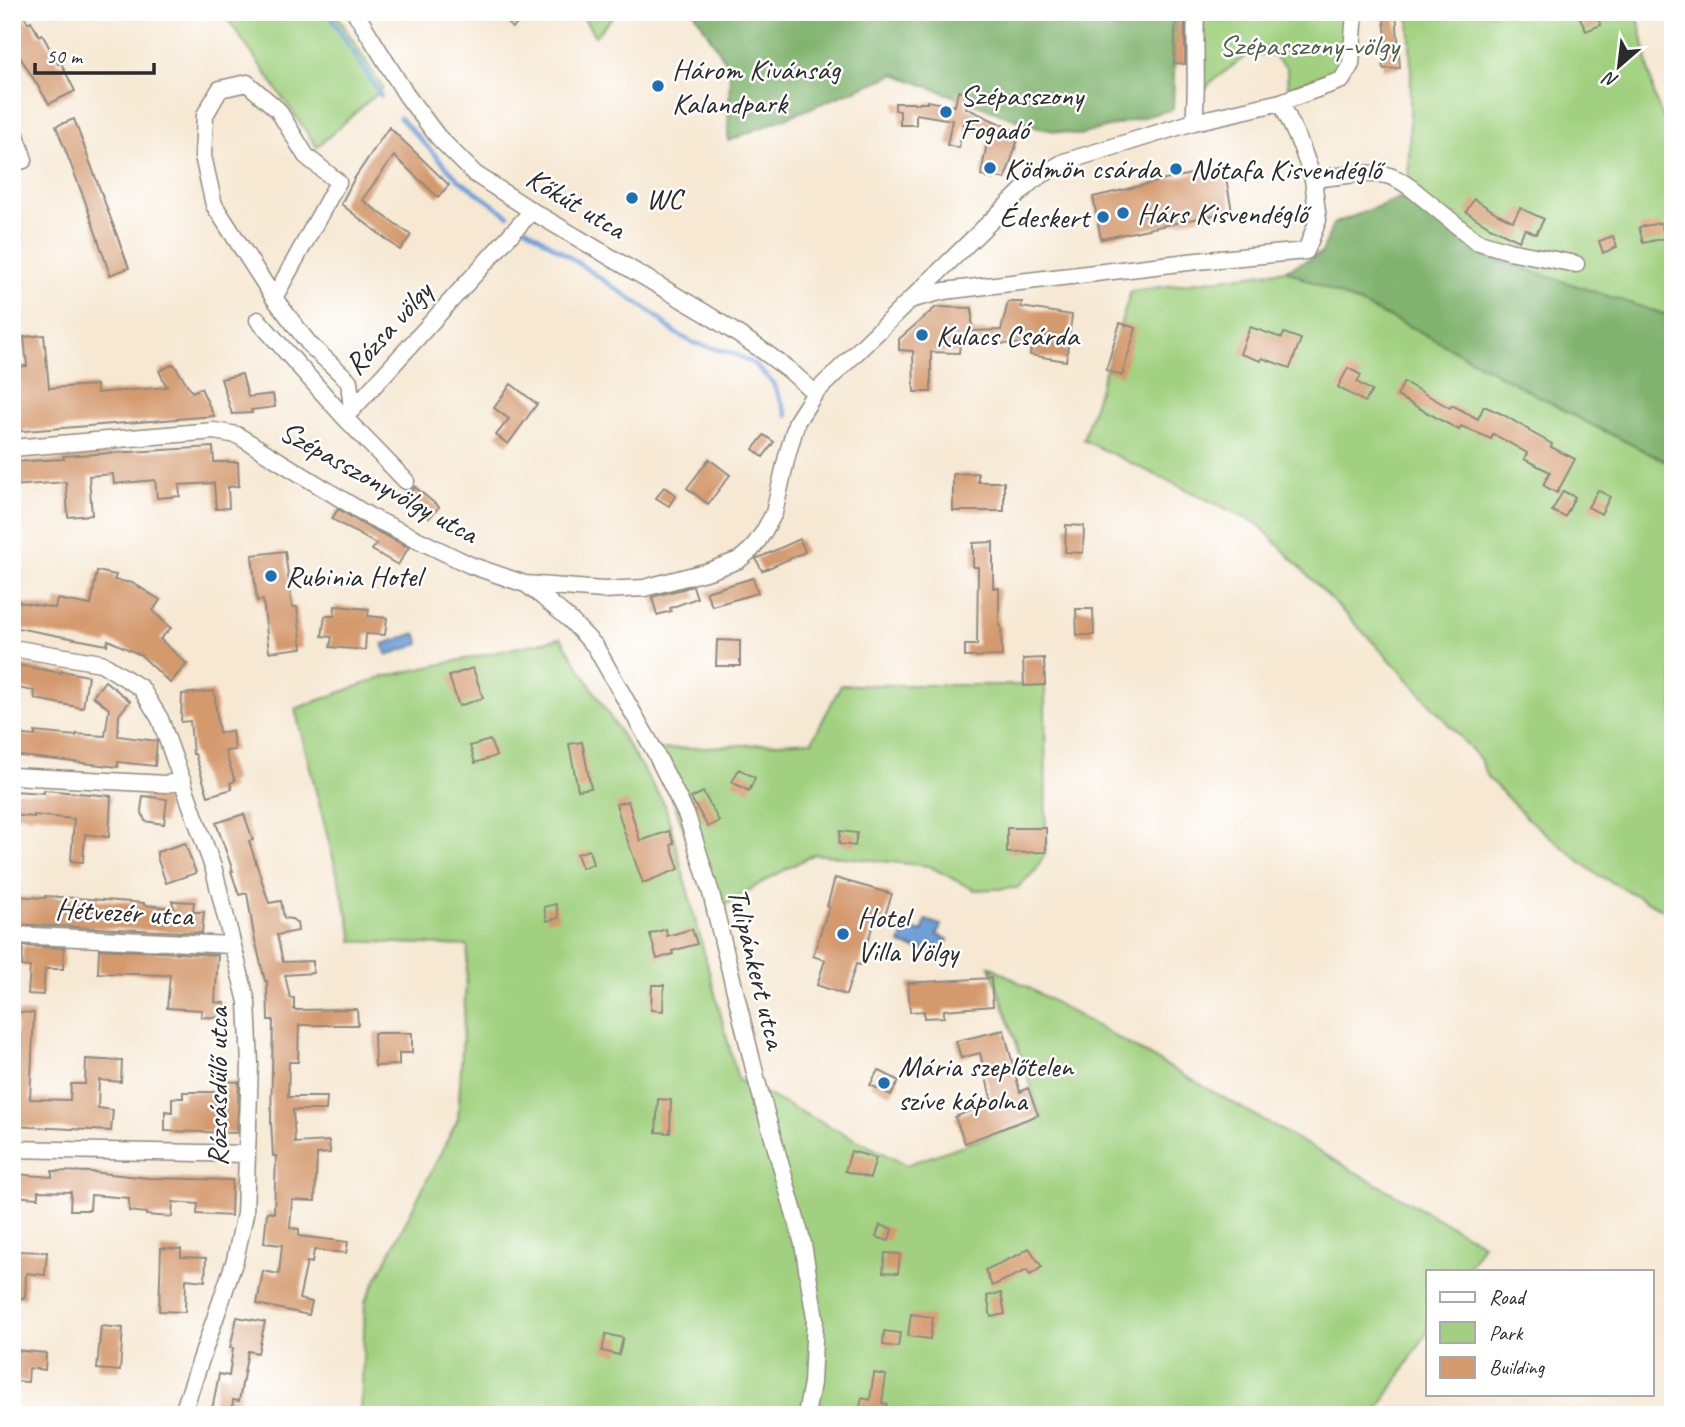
<svg xmlns="http://www.w3.org/2000/svg" width="1685" height="1427" font-family="Caveat,sans-serif">
<rect width="100%" height="100%" fill="#fff"/>
<filter id="ink" filterUnits="userSpaceOnUse"><feTurbulence type="fractalNoise" baseFrequency=".0143" numOctaves="2"/><feDisplacementMap in="SourceGraphic" scale="14" xChannelSelector="R" yChannelSelector="G"/><feConvolveMatrix kernelMatrix="1 2 1 2 8 2 1 2 1" color-interpolation-filters="sRGB"/></filter>
<filter id="wash" filterUnits="userSpaceOnUse"><feTurbulence type="fractalNoise" baseFrequency=".00686" numOctaves="4" result="noise"/><feDisplacementMap in="SourceGraphic" scale="28" xChannelSelector="R" yChannelSelector="G"/><feGaussianBlur stdDeviation="1.57" result="paint"/><feColorMatrix in="noise" values="0 0 0 0 0 0 0 0 0 0 0 0 0 0 0 0 0 1.4 0 .05"/><feComposite in="paint" operator="in"/></filter>
<g filter="url(#wash)">
<rect width="100%" height="100%" fill="#f6e8d3"/>
<path fill="#a1d180" stroke="#667e56" stroke-width="2" d="M223,12H335L383,88L317,147Z
M580,12H617L595,36Z
M1196,12H1355L1351,64L1288,88L1287,68L1273,56L1250,53L1211,82L1197,97Z
M1409,12H1637L1655,99L1664,120L1673,122V317L1478,254L1408,195L1411,69Z
M1286,270L1417,330L1586,422L1673,465V915L1596,874L1528,819L1487,777L1480,759L1397,667L1258,524L1083,440L1131,291Z
M561,638L665,805L738,1080L906,1165L1042,1118L990,966L1483,1244L1466,1271H1428V1331L1375,1415H361L365,1302L458,1119L468,946L352,941L353,936L295,709L383,677Z
M841,685H1045L1046,852L1036,870L1017,888L974,890L929,866L814,854L766,880L715,911L654,750L812,741Z"/>
<path fill="#80b36e" stroke="#566f4c" stroke-width="2" d="M694,12H1176L1173,109L1079,135L1038,128L895,74L728,141L730,68Z
M1408,195L1478,254L1673,317V465L1586,422L1417,330L1286,270L1322,253L1333,224Z"/>
<path fill="#6f9fd8" stroke="#4d6582" stroke-width="2" d="M416,633L420,644L387,655L383,644Z
M926,920L941,925L937,935L948,939L944,950L932,946L929,953L900,944L906,927L922,932Z"/>
<g fill="none" stroke-linecap="round" stroke-linejoin="round">
<path stroke="#6f9fd8" stroke-width="4.5" d="M328,12L381,96
M400,118L459,180L508,215
M525,227L655,315L675,333L694,343L735,354L754,364L773,383L787,415"/>
</g>
<g id="blocks">
<path fill="#d4996d" d="M12,12H22L28,23L31,21L39,36L42,34L58,64L61,63L75,91L49,104L12,44Z
M500,12H533L512,28Z
M1176,12H1185V64L1174,63Z
M1383,12H1396L1400,68L1383,69L1380,44H1387Z
M1593,12H1595L1601,25L1586,31L1580,18Z
M958,91L969,93L966,108L1020,133L1005,179L993,176L992,179L981,175L988,137L963,124L959,148L947,145L952,120L916,114V125H900V111L895,110V103H927V101L955,106Z
M74,119L129,268L110,275L85,201L56,126Z
M389,127L449,185L438,197L394,156L362,200L411,235L400,250L341,204L354,179Z
M1224,168L1232,211L1101,239L1093,197L1195,173Z
M1474,199L1498,214L1513,221L1520,208L1544,219L1536,234L1525,229L1519,241L1490,227L1466,212Z
M1661,223L1665,238L1643,243L1639,227Z
M1613,236L1617,247L1603,253L1599,241Z
M1008,302H1022L1021,307L1072,315L1066,361L1030,355L1031,344L960,343L959,353L931,352V392H914L913,351L899,350V339L936,307L972,308V331L1001,330Z
M1120,323L1136,328L1122,376L1106,370Z
M1250,327L1282,338L1284,333L1301,339L1290,368L1262,358L1261,361L1240,354Z
M44,335L49,388L96,385L97,393L167,387L159,371L174,364L192,392L201,388L214,416L12,432V367L27,366L24,337Z
M1348,368L1361,375L1357,382L1372,391L1365,402L1338,387Z
M242,374L248,397L273,394L275,407L251,410L252,413L232,414L221,379Z
M1404,382L1450,408L1452,405L1478,419L1484,406L1502,414L1529,430V431L1552,444L1551,447L1575,459L1557,493L1543,485L1550,472L1524,459L1527,453L1493,434L1491,439L1461,426L1459,430L1397,396Z
M511,384L537,404L508,444L496,435L509,419L494,408Z
M764,435L774,442L763,457L753,449Z
M213,447L214,462H238L239,486L228,487L229,508L216,509L214,483L179,485L180,496L157,498L155,480L114,484L113,474L89,476L92,515L68,517L66,482L12,486V462L64,459L63,456Z
M709,459L730,475L708,504L687,488Z
M978,473V482H1004V511H953V474Z
M415,487L439,507L429,518L406,498Z
M664,487L676,495L669,506L656,498Z
M1598,490L1610,497L1601,514L1588,507Z
M1563,491L1575,497L1565,517L1552,511Z
M338,509L364,525L409,547L398,565L372,550L376,544L332,519Z
M1066,525L1084,526L1083,553L1065,552Z
M800,539L805,552L762,571L756,559Z
M993,542V588H999V626H1001L1002,656L965,657V645H977L978,567H973V543Z
M285,551L292,607H297L302,648L269,652L263,600L257,601L252,555Z
M97,571L116,575L114,580L133,583L160,600L153,611L171,628L160,639L187,664L170,683L141,655L108,640L107,645L12,627V601L55,608L57,599L91,605Z
M753,578L758,593L712,606L706,592Z
M693,586L697,598L670,608L671,611L657,615L652,597Z
M335,606L369,609L368,616L387,618L385,635L366,634L365,650L330,647L332,637L322,636L325,616H334Z
M1076,609H1093L1094,635H1077Z
M717,640L740,641V666H716Z
M1044,658L1045,685L1024,686L1023,659Z
M12,664L62,673V671L88,676L83,708L35,699L34,691L12,687Z
M473,668L483,698L459,706L449,676Z
M105,681L130,701L119,715L118,736L157,741L155,766L118,762V767L12,755V734L35,736V732L76,736V734L105,736L109,709L93,696Z
M214,691L219,733L232,731L235,750L225,751L235,781L230,783L232,789L208,796L195,754H193L190,721L181,722L182,694Z
M490,740L496,756L475,763L470,746Z
M582,742L591,788L578,790L569,744Z
M739,769L755,778L749,791L732,782Z
M44,790L111,796L109,837L85,834L83,862L71,861L74,819L34,815V817L12,815V791L44,793Z
M703,792L719,821L708,827L691,798Z
M143,796L167,799L164,824L145,821L141,810Z
M628,801L640,841L669,831L674,843L671,845L679,869L643,883L624,831L616,804Z
M244,814L253,840L249,841L269,903L281,901L284,918L292,919L297,923L298,931L277,935L283,962L313,961V973L285,975L290,998H294V1010L357,1009L358,1025H299L298,1062H289L288,1097H327L326,1110H293L295,1143L329,1141L330,1153L317,1154L315,1201L292,1200L290,1228L299,1229V1236L348,1242L346,1253L314,1250L312,1263L307,1262L299,1299L312,1302L309,1315L257,1304L263,1271L279,1274L282,1245L264,1243L267,1212L274,1213L276,1156H273L271,1122L273,1020H268L267,981H265L254,936L247,893L239,895L231,871H233L216,823Z
M1007,828H1046V852L1007,853Z
M840,831L857,833L855,846L839,844Z
M185,843L196,873L166,883L157,857V852Z
M589,850L593,864L582,868L577,854Z
M835,878L892,894L882,924L874,922L860,965L856,964L846,995L817,985L825,960L813,956L829,907L827,906Z
M12,896L45,898V896L76,898L144,903V905L174,908L172,901L194,902L193,912H204L202,933L12,924Z
M556,904L559,918L547,921L544,907Z
M666,929L667,936L692,929L697,944L672,951L673,954L657,959L650,934Z
M23,946L64,948L63,969H45L43,995L28,994L30,967L22,966Z
M99,949L218,955L215,1002L225,1003L224,1018L201,1017L202,1010L167,1008L170,975L98,973Z
M991,978L993,1006L944,1010V1017L924,1018V1011L910,1012L908,983Z
M652,985H664L663,1011L651,1010Z
M17,1012L34,1013L30,1099L70,1100L71,1084H85L86,1059L122,1061L121,1082L99,1080L98,1108L113,1110L111,1131L12,1126Z
M1004,1030L1020,1092L1028,1088L1038,1115L965,1143L955,1117L992,1102L980,1053L961,1058L956,1041Z
M374,1033H412V1053H399V1065L375,1066Z
M878,1070L899,1081L891,1095L870,1085Z
M221,1081L239,1082L237,1133L165,1131V1111L172,1112V1098H183V1092H220Z
M658,1099L671,1100L670,1133L656,1132Z
M851,1151L876,1158L870,1178L845,1171Z
M52,1171L92,1172L148,1178L232,1180L231,1216L197,1214L198,1204L173,1202L172,1217L146,1215V1213L129,1211V1198L91,1195L90,1210H70L71,1192L38,1191V1198L12,1196L14,1174L52,1177Z
M880,1225L892,1229L889,1241L876,1237Z
M161,1248L181,1249V1257L206,1258L205,1281L186,1279L185,1312L159,1311Z
M1029,1248L1042,1267L1030,1275L1027,1270L992,1286L985,1270L1018,1255Z
M12,1251L47,1252L45,1275L26,1273L25,1298H12Z
M885,1253L900,1254L898,1273L883,1272Z
M1001,1293L1005,1314L991,1317L987,1296Z
M911,1314L933,1317L930,1339L908,1336Z
M237,1317L265,1322L258,1353L248,1351L239,1401L233,1400L232,1415H211L219,1374L229,1376L233,1348H230Z
M101,1326L123,1328L120,1371L97,1369Z
M884,1331L900,1333L898,1347L883,1345Z
M606,1334L623,1338L619,1355L602,1351Z
M12,1350L46,1353L45,1370L29,1368L28,1382L12,1381Z
M874,1373L886,1375L882,1403L887,1404L884,1415H874L859,1411L862,1398L870,1400Z"/>
</g>
</g>
<g filter="url(#ink)">
<use href="#blocks" fill-opacity="0" stroke="#908a7f" stroke-width="2"/>
<g fill="none" stroke-linecap="round" stroke-linejoin="round">
<defs>
<path id="minor" d="M355,12L407,96L438,137L475,174L532,211L707,314L759,348L789,370L815,393
M247,83L278,110L306,156L338,182L274,298L214,205L203,156L205,115L220,89Z
M12,122L24,160L12,164
M1194,122C1198,86 1194,49 1196,12
M1313,179C1336,177 1362,171 1386,175C1395,177 1403,182 1411,188L1476,241L1509,251L1576,264
M274,298L310,345L349,381L352,410L532,211
M913,299L944,291L1197,261L1306,251L1318,220L1313,179L1302,148L1281,102
M258,320L344,417
M350,411L344,417L406,481
M12,448L214,431L237,435L369,516L470,565L525,584L603,590L644,588L709,571L739,560L752,549L763,533L774,513L787,456L797,421L815,393L1033,180L1064,162L1194,122L1281,102L1342,80L1351,64L1355,12
M527,585L544,598L569,619L595,646L654,750L687,816L711,893L758,1085L803,1244L815,1318L812,1383L806,1415
M12,648L101,663L141,688L160,719L214,870L247,1002L250,1064L245,1214L235,1260L182,1415
M12,776L166,784L183,781
M12,935L232,945
M12,1149L247,1154"/>
</defs>
<use href="#minor" stroke="#908a7f" stroke-width="19"/>
<use href="#minor" stroke="#fff" stroke-width="16"/>
</g>
</g>
<g fill="#1f6fb2" stroke="#fff" stroke-width="2.5">
<circle cx="658" cy="86" r="7"/>
<circle cx="946" cy="112" r="7"/>
<circle cx="990" cy="168" r="7"/>
<circle cx="1176" cy="169" r="7"/>
<circle cx="632" cy="198" r="7"/>
<circle cx="1123" cy="213" r="7"/>
<circle cx="1103" cy="217" r="7"/>
<circle cx="922" cy="335" r="7"/>
<circle cx="271" cy="576" r="7"/>
<circle cx="843" cy="934" r="7"/>
<circle cx="884" cy="1083" r="7"/>
</g>
<g text-anchor="middle" dominant-baseline="central" stroke-width="5" stroke-linejoin="round" paint-order="stroke">
<g font-size="30" fill="#4e5d44" stroke="#fff">
<text x="1309" y="45">Szépasszony-völgy</text>
</g>
<g font-size="30" fill="#2b2b2b" stroke="#fff" text-anchor="start">
<text x="672" y="69">Három Kivánság<tspan x="672" dy="34">Kalandpark</tspan></text>
<text x="960" y="95">Szépasszony<tspan x="960" dy="34">Fogadó</tspan></text>
<text x="1004" y="168">Ködmön csárda</text>
<text x="1190" y="169">Nótafa Kisvendéglő</text>
<text x="646" y="198">WC</text>
<text x="1137" y="213">Hárs Kisvendéglő</text>
<text x="1089" y="217" text-anchor="end">Édeskert</text>
<text x="936" y="335">Kulacs Csárda</text>
<text x="285" y="576">Rubinia Hotel</text>
<text x="857" y="917">Hotel<tspan x="857" dy="34">Villa Völgy</tspan></text>
<text x="898" y="1066">Mária szeplőtelen<tspan x="898" dy="34">szíve kápolna</tspan></text>
</g>
<g font-size="30" fill="#2b2b2b" stroke="#fff">
<text transform="translate(576 203) rotate(31)">Kőkút utca</text>
<text transform="translate(388 328) rotate(-48)">Rózsa völgy</text>
<text transform="translate(379 482) rotate(29)">Szépasszonyvölgy utca</text>
<text transform="translate(124 912) rotate(3)">Hétvezér utca</text>
<text transform="translate(757 968) rotate(76)">Tulipánkert utca</text>
<text transform="translate(217 1087) rotate(-90)">Rózsásdűlő utca</text>
</g>
</g>
<rect width="1685" height="1427" fill="none" stroke="#fff" stroke-width="42"/>
<rect x="1426" y="1270" width="228" height="126" fill="#ffffff" stroke="#aaaaaa" stroke-width="2"/>
<rect x="1440" y="1292" width="35" height="10" fill="#ffffff" stroke="#aaaaaa" stroke-width="2"/>
<text x="1489" y="1304" font-size="21" fill="#2b2b2b">Road</text>
<rect x="1440" y="1322" width="35" height="21" fill="#a1d180" stroke="#aaaaaa" stroke-width="2"/>
<text x="1489" y="1340" font-size="21" fill="#2b2b2b">Park</text>
<rect x="1440" y="1357" width="35" height="21" fill="#d4996d" stroke="#aaaaaa" stroke-width="2"/>
<text x="1489" y="1374" font-size="21" fill="#2b2b2b">Building</text>
<g transform="translate(1619 66) rotate(208)" stroke="#ffffff" stroke-width="5" paint-order="stroke">
<path d="M0-5L12 26L0 18L-12 26Z" fill="#2b2b2b"/>
<text y="-10" font-size="19" font-weight="bold" text-anchor="middle" fill="#2b2b2b">N</text>
</g>
<path d="M35 63v10h119v-10" fill="none" stroke="#2b2b2b" stroke-width="3.5"/>
<text x="46" y="63" font-size="21" fill="#2b2b2b" stroke="#ffffff" stroke-width="5" paint-order="stroke">50 m</text>
</svg>
